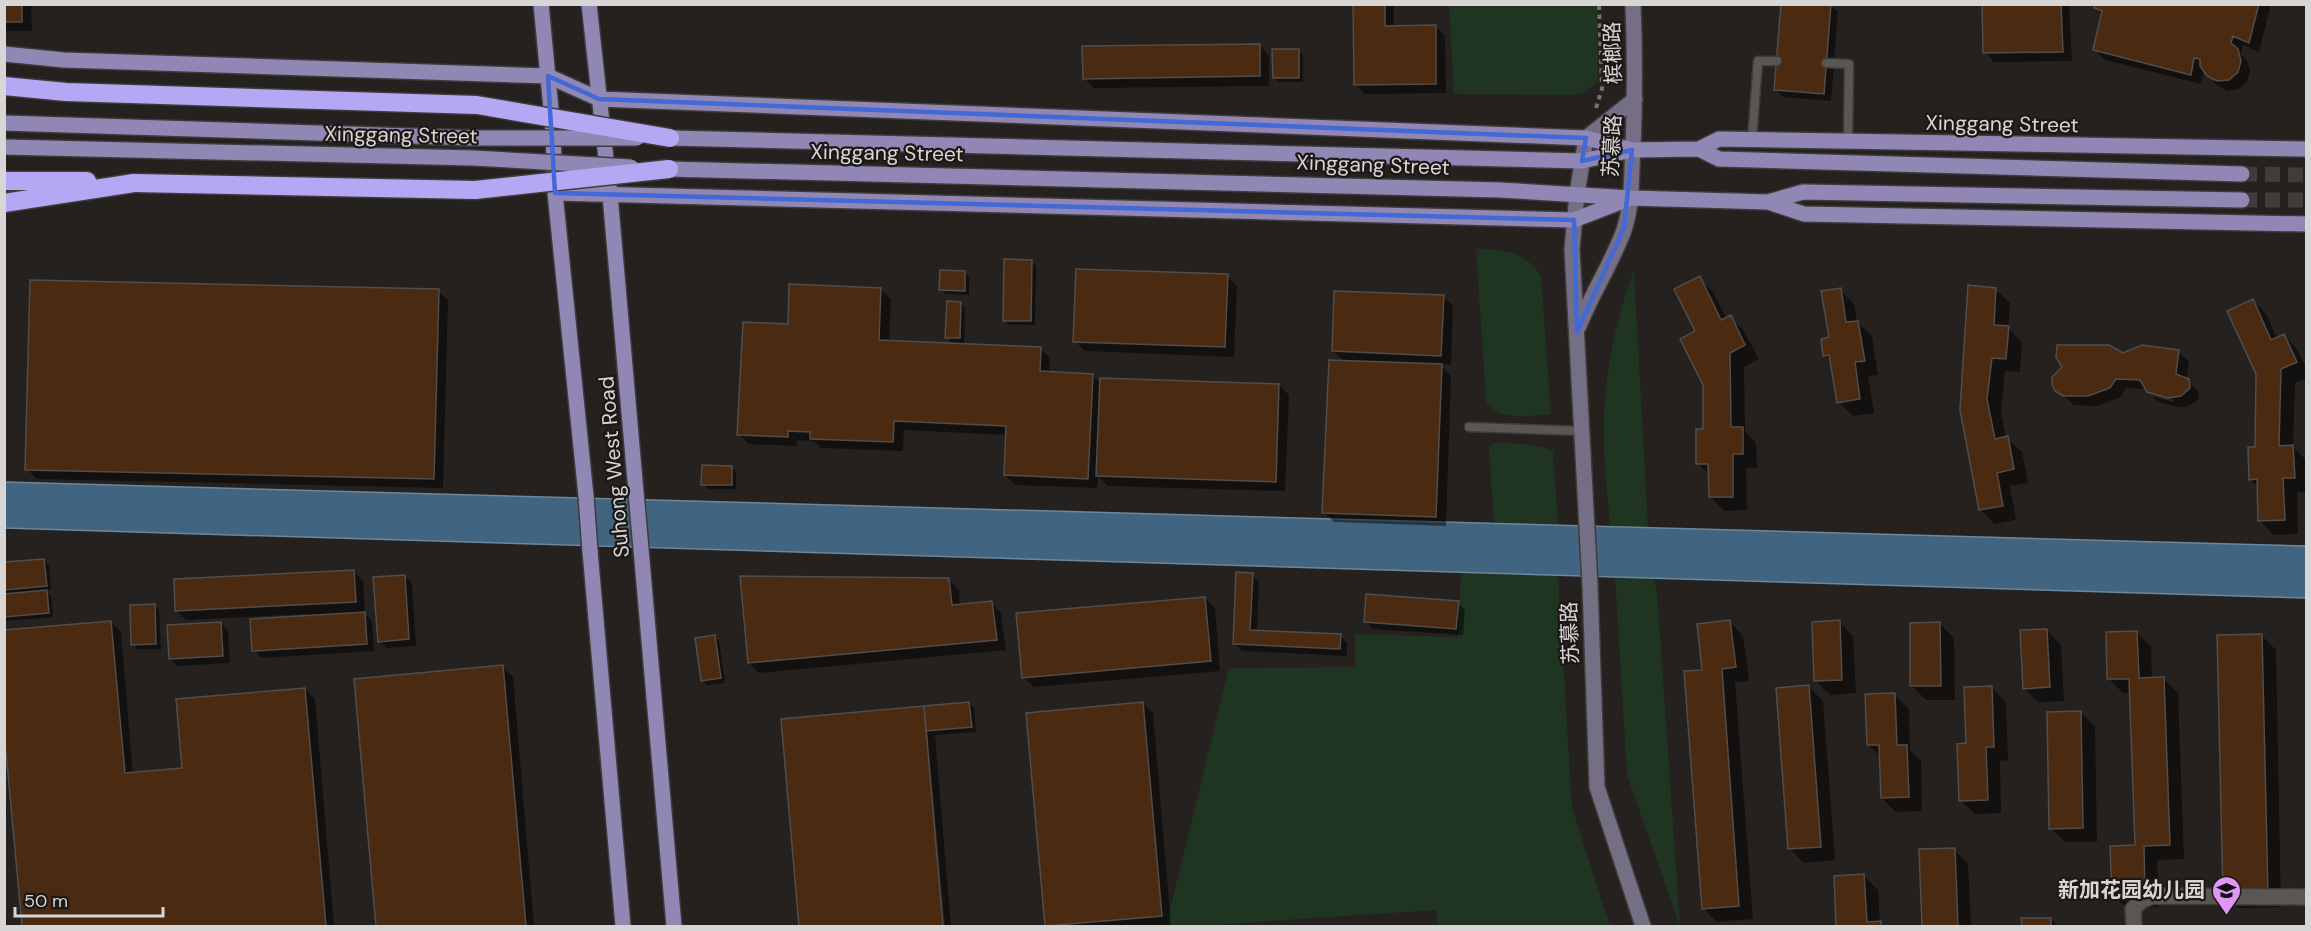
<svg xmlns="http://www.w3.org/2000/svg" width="2311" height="931" font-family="'DM Sans','Noto Sans SC',sans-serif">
<rect width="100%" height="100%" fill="#24211f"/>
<path fill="#1f3521" d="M1449,5H1597L1598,82L1584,92L1572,95L1454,94Z
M1476,249C1504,250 1525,251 1541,276L1551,414C1529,415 1498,423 1486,401Z
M1634,270L1648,528L1610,527C1608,498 1604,469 1604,440C1603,381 1614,325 1634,270Z
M1493,443C1507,443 1543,443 1553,452L1558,525L1494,524L1489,447Z
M1461,572L1558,575L1572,808L1610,926H1438L1436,910L1197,926H1166L1229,668L1355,667V634L1458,637Z
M1615,577L1654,578L1657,592L1680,926L1627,775Z"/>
<path fill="#416581" stroke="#6e879a" stroke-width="1.5" d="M5,482L2306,546V598L5,528Z"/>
<path fill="#0007" d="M4,4H31L32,31H4Z
M1354,4H1394V27L1435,26L1445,36L1446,93L1365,94L1355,84Z
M1984,4H2069L2072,61L1994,62L1985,52Z
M2096,4H2271L2259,52L2243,45L2241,54L2247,61L2250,71L2247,82L2239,89L2228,91L2218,86L2204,69L2201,84L2105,60L2095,50L2102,15L2095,8Z
M1830,5L1838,12L1831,101L1783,97L1776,90Z
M1259,45L1269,55V86L1094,88L1084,78Z
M1298,50L1303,55V82H1279L1274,78Z
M1032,262L1036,266L1035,325H1009L1005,320Z
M965,272L969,277V295L946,294L941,290Z
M1227,276L1237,286L1234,357L1085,351L1075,341Z
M1699,278L1713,292L1726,318L1730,317L1744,331L1759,359L1744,367L1745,431L1756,443L1757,468H1746L1747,510L1724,511L1710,496V475L1698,464L1705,430L1704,385L1697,332Z
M1995,289L2010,303L2008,328L2022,342L2020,372L2005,371L2001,414L2006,438L2022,452L2028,483L2010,486L2016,520L1994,524L1980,509L1962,410Z
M881,290L891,299L889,342L954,345L947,337L960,303L965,308L964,345L1040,348L1050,358L1049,373L1092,375L1101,384L1279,385L1289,395L1285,491L1108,486L1098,476L1097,488L1015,485L1005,475L1007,435L904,430L903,451L821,448L814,441L797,440V446L749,444L739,434L789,326Z
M1840,290L1854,304L1857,322L1872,336L1878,375L1868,376L1874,413L1853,416L1839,402L1832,362L1825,355L1831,338Z
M438,291L448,300L443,488L37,479L27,469Z
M1443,296L1453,306L1451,365L1440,364L1451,376L1446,526L1334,522L1324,512L1345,362L1333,351Z
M2253,301L2267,315L2277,339L2284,336L2298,350L2306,369V378L2295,383L2293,447L2306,460V492H2297L2298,534L2274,535L2260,521L2258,487L2250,479L2256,448L2257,374Z
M2179,352L2189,362L2186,380L2198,391L2199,399L2187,407H2178L2158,402L2152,396L2173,402L2174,399L2151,392V394L2147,389L2126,388L2120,397L2098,406L2074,405L2057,390L2123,355Z
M732,467L736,472V489H708L703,484Z
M44,561L49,565L51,590L46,591L51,596L53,617L4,621V564Z
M353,571L363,581L365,611H362L372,621L374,651L261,658L254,650L306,617V614L186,620L177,611Z
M1252,575L1259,582L1257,632L1340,636L1347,643V656L1242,651L1235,643Z
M405,576L412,584L416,646L387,648L379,641Z
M949,580L959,590L960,606L991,603L1001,613L1006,650L759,673L749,663Z
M1205,598L1215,608L1220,671L1034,687L1024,678Z
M1458,603L1465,610L1463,635L1373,629L1366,621Z
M155,606L159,610L161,649H137L133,645Z
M1729,621L1743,636L1749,681L1735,682L1753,919L1717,922L1703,908L1704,671Z
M111,622L121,632L133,774L184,770L305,689L315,699L334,926H23L4,713Z
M1839,622L1853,636L1856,693L1830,695L1816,681Z
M221,624L228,631L230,663L177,666L170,658Z
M1940,624L1954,638L1955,700H1926L1912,686Z
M2047,631L2061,645L2064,701L2038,702L2024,688Z
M2136,632L2151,646L2152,679H2164L2178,693L2184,859L2157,860L2159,907L2127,909L2113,894L2137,847L2131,693H2123L2109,679Z
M2262,636L2276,650L2281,907L2238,908L2224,894Z
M715,637L719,641L725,683L707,685L703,680Z
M503,667L513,677L534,926H378L356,680Z
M1809,687L1823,701L1835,860L1804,863L1789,848Z
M1991,687L2006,702L2008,760L2000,761L2001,813L1975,814L1960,800L1967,745Z
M1895,695L1909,709L1910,751L1921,761L1922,811L1896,812L1882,798L1881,757L1868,745Z
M969,703L974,708L976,732L935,735L951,926H945L926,716H923L942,926H801L783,720Z
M1143,704L1153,713L1171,925L1047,926Z
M2080,712L2095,726L2097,842H2065L2051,828Z
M4,788L7,815H4Z
M1954,849L1968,864L1971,926H1924L1921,850Z
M1864,876L1878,890L1880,922L1884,926H1838L1836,877Z
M4,899L7,926H4Z
M2051,919L2058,926H2023V920Z"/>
<path fill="#4b2a12" stroke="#504d4b" stroke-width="1.5" d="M4,4H22V22H4Z
M1353,4H1385V26L1436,25V84L1354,85Z
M1781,4H1831L1824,94L1774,90Z
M1982,4H2061L2063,52L1983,53Z
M2094,4H2259L2249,43L2233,36L2231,43L2238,49L2241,61L2238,72L2229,80L2217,81L2207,76L2200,66V59L2194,58L2191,75L2093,50L2102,11L2094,8Z
M1260,44V76L1083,79L1082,46Z
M1272,49H1299V78H1273Z
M1004,259L1032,260L1031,321H1003Z
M1076,269L1228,274L1225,347L1073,342Z
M940,270L965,271V291L939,290Z
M1700,276L1721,320L1731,315L1745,345L1730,353L1731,427H1743V454H1733V497H1709L1708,464H1696V429H1703V385L1680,339L1695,331L1674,289Z
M30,280L439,289L434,479L25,470Z
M789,284L881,288L879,340L1041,347L1040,371L1093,374L1088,479L1004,475L1006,426L894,421L893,442L810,439V432L788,431V437L737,435L743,322L788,324Z
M1968,285L1996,288L1994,325L2009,326L2006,359L1992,358L1987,399L1995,439L2008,436L2014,469L1997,473L2003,506L1979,510L1960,410Z
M1841,288L1846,322L1858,321L1865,361L1855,362L1860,399L1837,403L1829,355L1823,356L1821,339L1829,337L1821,291Z
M1334,291L1444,295L1441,356L1332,351Z
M2253,299L2271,340L2284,334L2297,362L2281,369L2279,446L2293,445L2295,478H2283L2285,520L2258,521L2257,479L2249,480L2248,447H2255L2256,374L2227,311Z
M947,301L961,302L960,338H945Z
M2057,345H2109L2123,353L2142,345L2179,350L2176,374L2189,379L2190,388L2181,396L2167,398L2147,392L2140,380L2116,379L2110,388L2088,396H2063L2055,391L2052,384V377L2062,367L2056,357Z
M1329,360L1442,364L1436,517L1322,513Z
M1100,378L1279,384L1276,482L1096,476Z
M702,465L732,466V485H701Z
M44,559L47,586L4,590V562Z
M354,570L356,602L175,611L174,579Z
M1236,572L1253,573L1250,630L1341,634L1340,649L1233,644Z
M405,575L409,639L378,642L373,577Z
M740,576L949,578L952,605L992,601L997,640L748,663Z
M47,590L49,613L4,617V594Z
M1366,594L1459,601L1456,629L1364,622Z
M1205,597L1211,661L1022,678L1016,613Z
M155,604L156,644L131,645L130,605Z
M365,612L367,644L252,651L250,619Z
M1730,620L1736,667L1722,669L1739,906L1702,909L1684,671L1702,670L1697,624Z
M1840,620L1842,680L1814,681L1812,622Z
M111,621L125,773L182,768L176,699L305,688L326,926H22L4,730V630Z
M221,622L223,656L169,659L167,625Z
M1940,622L1941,686H1910V623Z
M2047,629L2050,687L2023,689L2020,630Z
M2137,631L2139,678L2164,677L2170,845L2144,846L2145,894L2112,895L2110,846L2135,845L2129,679H2107L2106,632Z
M2262,634L2268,894H2223L2217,635Z
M715,635L721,678L701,681L695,638Z
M503,665L526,926H376L354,679Z
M1809,685L1821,847L1788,849L1776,688Z
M1992,686L1994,747H1986L1988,800L1959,801L1957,744L1966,743L1964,687Z
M1895,693L1897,745H1907L1909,797L1881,798L1879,745H1867L1865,694Z
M969,702L972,727L926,731L924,706Z
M1143,702L1162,916L1045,926L1026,713Z
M924,706L943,926H799L781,719Z
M2081,711L2083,828L2049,829L2047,712Z
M1955,848L1958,926H1922L1919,849Z
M1864,874L1867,922L1881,921V926H1836L1834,876Z
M2021,918H2051V926H2022Z"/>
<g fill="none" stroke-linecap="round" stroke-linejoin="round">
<path stroke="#3f3c3a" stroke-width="15" stroke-dasharray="15 8" stroke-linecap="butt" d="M2242,174L2306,175
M2242,200H2306"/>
<defs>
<path id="lane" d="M1826,63L1849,64L1848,142
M1752,140L1758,61H1777
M1469,427L1582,431"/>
<path id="street" d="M2134,926L2133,909L2141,901L2152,896L2306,897"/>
<path id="secondary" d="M1635,99L1586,138L1577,194L1572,249L1590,585L1597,787L1643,926
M1579,326C1592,293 1612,263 1624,230C1633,203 1631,175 1633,148C1635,99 1635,53 1633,4"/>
<path id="primary" d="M541,4L553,130L555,193L586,496
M589,4L610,195L674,926
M4,54L64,60L548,76L599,99L1586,138L1629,149
M670,138L1582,161L1632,150L1699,149L1719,139L2306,149
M1699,149L1719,159L2242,174
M669,169L1500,190L1631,198L1768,202L1804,214L2306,224
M555,193L1574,220L1628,199
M1768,202L1803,192L2242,200
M590,551L623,926"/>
<path id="highway" d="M4,181H87
M4,203L134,183"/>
</defs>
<use href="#lane" stroke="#3e3c3a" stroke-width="11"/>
<use href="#street" stroke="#3e3c3a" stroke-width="18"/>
<use href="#secondary" stroke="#3e3c3a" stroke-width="18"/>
<use href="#primary" stroke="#3e3c3a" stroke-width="18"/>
<use href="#highway" stroke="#3e3c3a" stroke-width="21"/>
<path stroke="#757270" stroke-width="4" stroke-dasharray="4.5 4.5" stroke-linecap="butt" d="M1596,108L1602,89L1599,4"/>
<use href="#lane" stroke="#595654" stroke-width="8"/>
<use href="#street" stroke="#595654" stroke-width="15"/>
<use href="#secondary" stroke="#746f84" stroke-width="15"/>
<use href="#primary" stroke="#9087b5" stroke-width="15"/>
<use href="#highway" stroke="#b4a8f5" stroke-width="18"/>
<defs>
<path id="primary-bridge" d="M4,123L474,138H637
M4,147L473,158L631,167
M586,496L590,551"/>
<path id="highway-bridge" d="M4,86L66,92L477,105L670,138
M134,183L475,190L669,169"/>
</defs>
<use href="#primary-bridge" stroke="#3e3c3a" stroke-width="18" stroke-linecap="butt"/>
<use href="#highway-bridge" stroke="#3e3c3a" stroke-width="21" stroke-linecap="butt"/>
<use href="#primary-bridge" stroke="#9087b5" stroke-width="15"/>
<use href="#highway-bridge" stroke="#b4a8f5" stroke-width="18"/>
</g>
<path fill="none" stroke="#4269d7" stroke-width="4.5" stroke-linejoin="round" d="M548,76L599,99L1586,138L1582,161L1632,150L1624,228L1577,332L1574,220L555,193Z"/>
<defs>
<symbol id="school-pin" viewBox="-11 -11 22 30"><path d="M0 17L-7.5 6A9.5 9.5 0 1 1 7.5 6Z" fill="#df98f1" stroke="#1b1816"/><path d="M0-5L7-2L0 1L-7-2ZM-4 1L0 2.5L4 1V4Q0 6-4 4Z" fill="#111"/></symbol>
</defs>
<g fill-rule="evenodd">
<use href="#school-pin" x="2210" y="874" width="33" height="45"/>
</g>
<g text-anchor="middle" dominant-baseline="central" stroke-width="4.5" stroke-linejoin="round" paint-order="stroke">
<g font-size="21" fill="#d8d6d5" stroke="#1b1816">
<text transform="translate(1613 53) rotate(-92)">槟榔路</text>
<text transform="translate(2002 124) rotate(1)">Xinggang Street</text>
<text transform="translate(401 135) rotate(1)">Xinggang Street</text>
<text transform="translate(1612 146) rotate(-87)">苏慕路</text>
<text transform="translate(887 153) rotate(1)">Xinggang Street</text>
<text transform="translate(1373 165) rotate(2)">Xinggang Street</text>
<text transform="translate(614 467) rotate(-95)">Suhong West Road</text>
<text transform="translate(1570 633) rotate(-92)">苏慕路</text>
</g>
<g font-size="21" font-weight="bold" fill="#d8d6d5" stroke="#1b1816" text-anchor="end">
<text x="2205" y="890">新加花园幼儿园</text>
</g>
</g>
<rect width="2311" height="931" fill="none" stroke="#d8d6d5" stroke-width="12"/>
<path d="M15 907v9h148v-9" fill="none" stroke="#d8d6d5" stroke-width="3"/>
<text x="24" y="907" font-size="18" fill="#d8d6d5" stroke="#1b1816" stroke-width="4.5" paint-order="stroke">50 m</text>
</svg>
